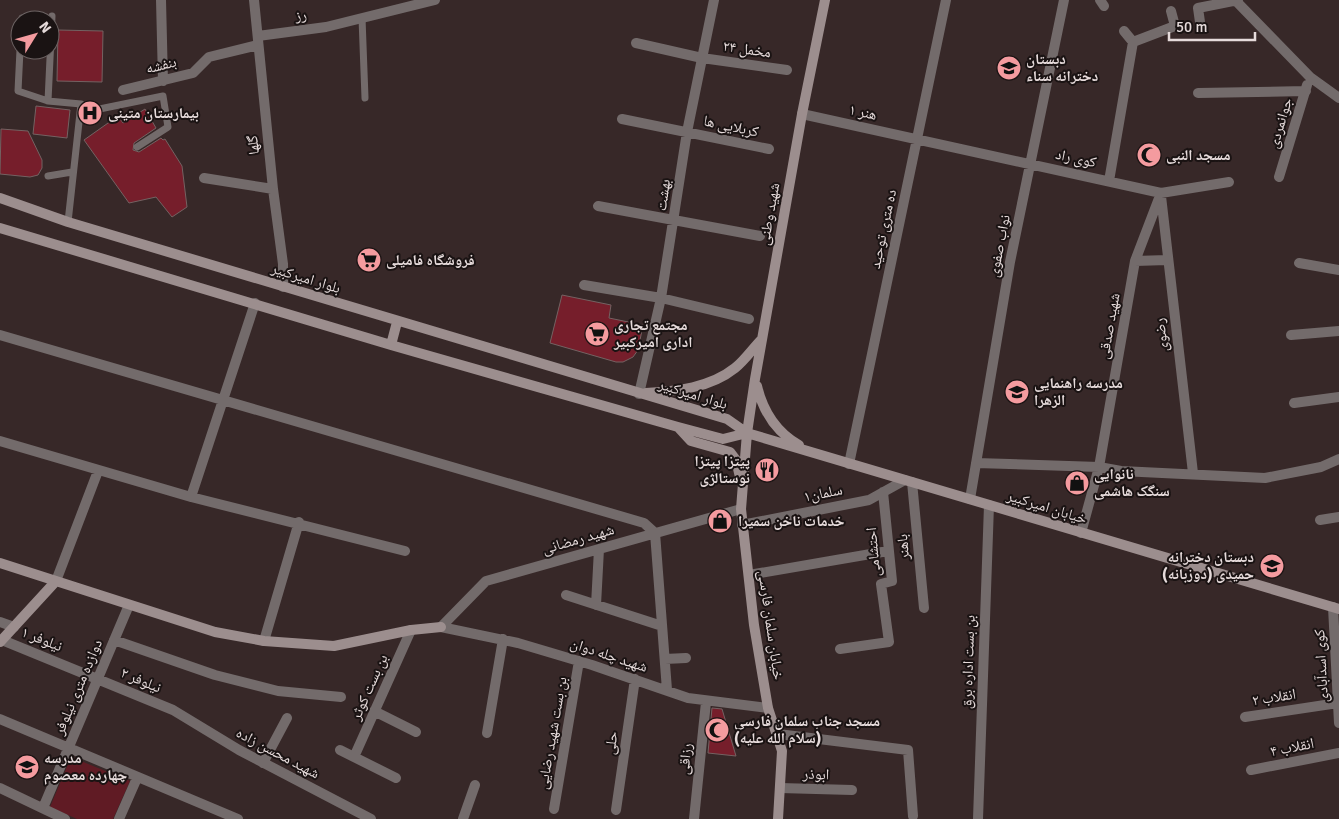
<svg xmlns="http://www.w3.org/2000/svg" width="1339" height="819" font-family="Signika,'Noto Naskh Arabic',sans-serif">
<rect width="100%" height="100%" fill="#372828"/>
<path fill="#601b24" d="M71,757L130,781L113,819H77L50,807Z"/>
<path fill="#761e2b" stroke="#746262" d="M58,30L103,31L102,82L57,81Z
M36,106L70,110L67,138L33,134Z
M145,109L156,128L134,143L133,150L139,152L161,138L163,140L165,139L182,166L187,207L172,217L156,197L129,203L84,140L118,116L123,123Z
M1,129L28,131L42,160V168L38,175L30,177L0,174Z
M562,295L611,305L609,318L643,325L638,350L633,357L623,362H616L550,343Z
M712,708L722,709L736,756L708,753Z"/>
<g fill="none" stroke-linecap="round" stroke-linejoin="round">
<path stroke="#736b6b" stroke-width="7" d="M362,18L365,98
M22,20V18
M20,50L18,91L48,101L81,104L68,222
M48,101L52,16
M80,113L163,96L168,127L137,147
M48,176L72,172"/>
<path stroke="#736b6b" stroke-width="10" d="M161,0L163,81
M254,0L273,189L283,264V287
M1100,0L1104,6
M1235,0L1310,77L1339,98
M1200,22L1198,8L1238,0
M1124,31L1133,42
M258,36L326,27L435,0
M636,43L702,58L787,70
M123,90L193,73L209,57L258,45
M1198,93L1306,91
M802,114L1161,193L1229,182
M622,119L769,149
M1279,177L1307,85
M204,178L273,189
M1109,181L1133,42L1175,26L1171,11
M1161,196L1193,473
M598,206L760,236
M1135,261L1167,260
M1299,263L1339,270
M584,285L661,298L749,319
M0,335L644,523L655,533L667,690
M1291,335L1339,331
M639,394L661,298L687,132L714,0
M1294,403L1339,397
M0,441L191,497L405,551
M976,463L1099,467L1121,471L1265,478L1321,467L1339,459
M849,464L946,0
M912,482L924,608
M191,497L255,303
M970,499L1010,262L1064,0
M1320,520L1339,517
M742,525L869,500L905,480
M1081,533L1099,467L1135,261L1161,193
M749,575L888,551
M56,581L98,471
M566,595L662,626
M596,605L599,549
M1333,607L1339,723
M0,622L14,627
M441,627L518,643L592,665L688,698L768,708
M441,627L486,581L741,509
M2,640L173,710L239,750L371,819
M114,640L215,675L278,691L341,697
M264,641L299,522
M840,649L889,642L881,584L892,581L883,492
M665,659L686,658
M374,711L416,732
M1245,717L1338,703
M0,719L238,819
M487,733L503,639
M778,734L908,750L913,816
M340,750L396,778
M354,757L411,630
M263,763L287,718
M1251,770L1339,753
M0,788L65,819
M780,788L852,790
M43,808L129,605
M554,809L579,661
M616,810L635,679
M119,819L137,778
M463,819L475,785
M694,819L706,702
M978,819L989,505"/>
<path stroke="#9c8e8e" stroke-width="10" d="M0,198L68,222L727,419L747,433L1339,609
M0,228L391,345L678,427L723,439L747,433
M391,345L397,322
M757,386C763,411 776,432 799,445
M646,393C677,391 710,388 735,368C745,360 753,348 762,339
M679,428L691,441L730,452L736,460L740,477
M0,563L215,632L264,641L334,646L411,630L441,627
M0,642L56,581
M778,819L782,751L768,708L754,625L741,509L747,433L755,379L802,114L825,0"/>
</g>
<defs>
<symbol id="school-disc" viewBox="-11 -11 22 22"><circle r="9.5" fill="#f49b9f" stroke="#1a1313"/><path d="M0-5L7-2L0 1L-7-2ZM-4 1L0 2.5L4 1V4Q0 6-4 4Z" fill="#111"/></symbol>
<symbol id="hospital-disc" viewBox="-11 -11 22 22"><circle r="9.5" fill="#f49b9f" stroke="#1a1313"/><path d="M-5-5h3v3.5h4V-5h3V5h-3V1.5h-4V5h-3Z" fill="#111"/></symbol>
<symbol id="mosque-disc" viewBox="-11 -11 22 22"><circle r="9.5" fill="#f49b9f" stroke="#1a1313"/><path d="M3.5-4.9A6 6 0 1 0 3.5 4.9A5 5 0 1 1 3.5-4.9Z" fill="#111"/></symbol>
<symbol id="supermarket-disc" viewBox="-11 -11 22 22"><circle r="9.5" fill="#f49b9f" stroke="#1a1313"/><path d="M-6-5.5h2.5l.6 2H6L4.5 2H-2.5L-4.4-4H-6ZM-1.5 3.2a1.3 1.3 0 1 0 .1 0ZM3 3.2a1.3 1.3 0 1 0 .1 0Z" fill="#111"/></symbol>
<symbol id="restaurant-disc" viewBox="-11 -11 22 22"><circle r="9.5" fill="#f49b9f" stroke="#1a1313"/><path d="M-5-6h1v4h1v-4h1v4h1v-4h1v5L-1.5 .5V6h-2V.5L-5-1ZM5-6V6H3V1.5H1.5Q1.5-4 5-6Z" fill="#111"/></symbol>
<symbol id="shop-disc" viewBox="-11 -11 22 22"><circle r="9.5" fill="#f49b9f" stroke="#1a1313"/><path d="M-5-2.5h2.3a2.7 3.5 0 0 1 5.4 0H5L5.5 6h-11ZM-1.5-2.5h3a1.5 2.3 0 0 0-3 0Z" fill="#111"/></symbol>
</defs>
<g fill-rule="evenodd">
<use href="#school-disc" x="995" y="54" width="28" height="28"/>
<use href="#hospital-disc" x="76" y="99" width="28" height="28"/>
<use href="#mosque-disc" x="1135" y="141" width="28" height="28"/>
<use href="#supermarket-disc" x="355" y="246" width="28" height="28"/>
<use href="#supermarket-disc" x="583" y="320" width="28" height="28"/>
<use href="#school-disc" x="1003" y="378" width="28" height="28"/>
<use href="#restaurant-disc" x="753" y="456" width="28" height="28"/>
<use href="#shop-disc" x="1063" y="469" width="28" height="28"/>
<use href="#shop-disc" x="706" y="507" width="28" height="28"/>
<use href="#school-disc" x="1258" y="552" width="28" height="28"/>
<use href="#mosque-disc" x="703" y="716" width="28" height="28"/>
<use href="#school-disc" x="13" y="753" width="28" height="28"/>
</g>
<g text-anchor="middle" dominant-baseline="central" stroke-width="4" stroke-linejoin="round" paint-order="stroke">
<g font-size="15" fill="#e6dbdb" stroke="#1a1313">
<text transform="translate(301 15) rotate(-7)">رز</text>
<text transform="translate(747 49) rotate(8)">مخمل ۲۴</text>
<text transform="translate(161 65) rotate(-14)">بنفشه</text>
<text transform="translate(863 112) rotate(12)">هنر ۱</text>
<text transform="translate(1280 123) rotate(-73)">جوانمردی</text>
<text transform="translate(731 126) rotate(12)">کربلایی ها</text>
<text transform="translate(253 145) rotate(-96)">گلها</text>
<text transform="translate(1076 158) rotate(12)">کوی راد</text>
<text transform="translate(663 195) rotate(-82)">بهشت</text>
<text transform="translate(769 214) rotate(-80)">شهید وطنی</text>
<text transform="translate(883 229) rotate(-78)">ده متری توحید</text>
<text transform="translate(999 246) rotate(-79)">نواب صفوی</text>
<text transform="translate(306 278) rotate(17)">بلوار امیرکبیر</text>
<text transform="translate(1109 326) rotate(-80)">شهید صدقی</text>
<text transform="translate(1161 335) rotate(-97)">رضوی</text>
<text transform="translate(693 394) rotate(17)">بلوار امیرکبیر</text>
<text transform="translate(823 493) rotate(-11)">سلمان۱</text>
<text transform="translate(1047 507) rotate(17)">خیابان امیرکبیر</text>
<text transform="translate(578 539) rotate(-16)">شهید رمضانی</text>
<text transform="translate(903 547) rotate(-95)">باهنر</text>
<text transform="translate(873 552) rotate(-95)">احتشامی</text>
<text transform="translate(771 625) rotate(82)">خیابان سلمان فارسی</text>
<text transform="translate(42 639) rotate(22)">نیلوفر ۱</text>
<text transform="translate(609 655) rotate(18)">شهید چله دوان</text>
<text transform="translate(968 662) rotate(-88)">بن بست اداره برق</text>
<text transform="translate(1321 666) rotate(-93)">کوی اسدآبادی</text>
<text transform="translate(141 680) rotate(23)">نیلوفر ۲</text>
<text transform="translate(78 687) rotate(-67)">دوازده متری نیلوفر</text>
<text transform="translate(369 687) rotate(-66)">بن بست کوثر</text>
<text transform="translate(1274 697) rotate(-9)">انقلاب ۲</text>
<text transform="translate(552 733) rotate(-80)">بن بست شهید رضایی</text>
<text transform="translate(611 743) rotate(-82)">حلی</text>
<text transform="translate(1292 747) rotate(-11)">انقلاب ۴</text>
<text transform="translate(278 753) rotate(28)">شهید محسن زاده</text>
<text transform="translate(685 759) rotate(-84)">رزاقی</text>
<text transform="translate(816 774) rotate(2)">ابوذر</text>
</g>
<g font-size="15" font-weight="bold" fill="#e6dbdb" stroke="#1a1313" text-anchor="start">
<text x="1026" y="59">دبستان<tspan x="1026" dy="17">دخترانه سناء</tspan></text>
<text x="108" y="113">بیمارستان متینی</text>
<text x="1166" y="155">مسجد النبی</text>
<text x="386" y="260">فروشگاه فامیلی</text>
<text x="614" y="325">مجتمع تجاری<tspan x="614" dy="17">اداری امیرکبیر</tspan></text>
<text x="1034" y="383">مدرسه راهنمایی<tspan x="1034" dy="17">الزهرا</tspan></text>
<text x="750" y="461" text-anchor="end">پیتزا پیتزا<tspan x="750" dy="17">نوستالژی</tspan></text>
<text x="1094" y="474">نانوایی<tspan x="1094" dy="17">سنگک هاشمی</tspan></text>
<text x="738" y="521">خدمات ناخن سمیرا</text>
<text x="1254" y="557" text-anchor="end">دبستان دخترانه<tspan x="1254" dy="17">حمیدی (دوزبانه)</tspan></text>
<text x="734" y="721">مسجد جناب سلمان فارسی<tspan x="734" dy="17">(سلام الله علیه)</tspan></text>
<text x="44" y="758">مدرسه<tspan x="44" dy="17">چهارده معصوم</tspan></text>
</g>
</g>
<g transform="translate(35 35) rotate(53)"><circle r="24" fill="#1a1313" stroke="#6c6363"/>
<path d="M0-4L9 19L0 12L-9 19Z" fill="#f49b9f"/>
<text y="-8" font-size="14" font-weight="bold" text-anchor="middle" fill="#e6dbdb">N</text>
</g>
<path d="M1169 32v8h86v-8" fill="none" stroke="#e6dbdb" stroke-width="2.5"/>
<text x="1176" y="32" font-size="15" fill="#e6dbdb" stroke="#1a1313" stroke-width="4" paint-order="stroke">50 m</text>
</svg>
